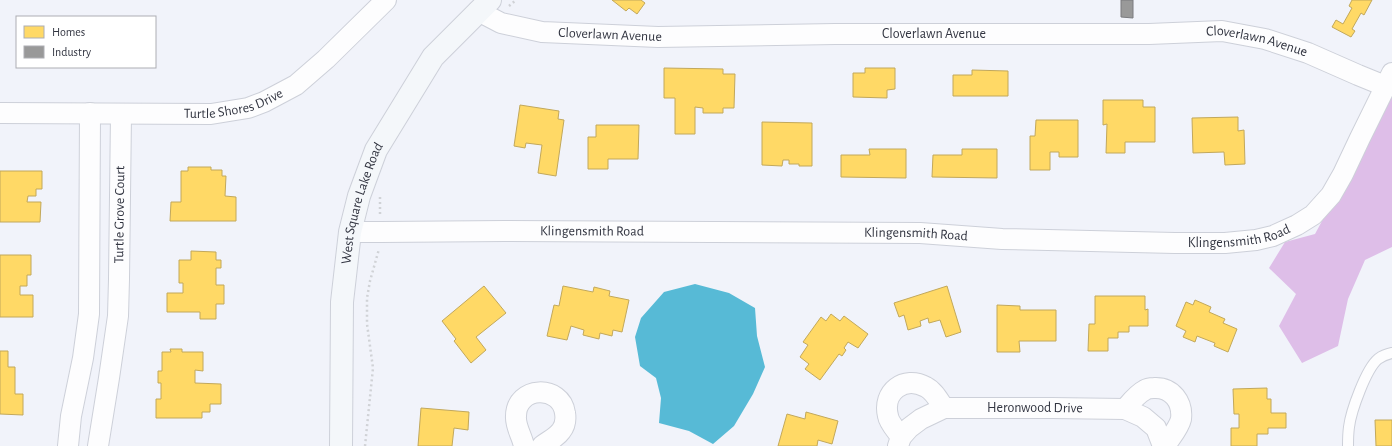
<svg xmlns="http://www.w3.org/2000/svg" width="1392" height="446" font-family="'Alegreya Sans',sans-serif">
<rect width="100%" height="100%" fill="#f1f3fa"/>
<path fill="#debee8" d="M1392,91V247L1365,260L1348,299L1338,346L1302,363L1279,326L1296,294L1269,268L1285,242L1315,234Z"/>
<path fill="#57bad6" d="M695,284L729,293L755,308L757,336L765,367L753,394L734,426L713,444L689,431L659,423L661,398L656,378L640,366L635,337L641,318L664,292Z"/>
<path fill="#ffd966" stroke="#c2a85b" d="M612,0H641L645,3L637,14L629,8L626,11Z
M1352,0H1372L1364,15L1361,13L1352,29L1355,31L1351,37L1332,27L1336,20L1343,24L1352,8L1349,6Z
M664,68L723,69V74H735L734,108H723V113H703V108L695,107V134H675V98H664Z
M865,68H895V89L887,90V98L853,97V73H865Z
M972,70L1008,71V96H953V75H972Z
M1103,100H1143V107H1155V142H1125V153H1106L1107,124L1103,125Z
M520,105L559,111L558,119L564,120L556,176L538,173L542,145L526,143L525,148L514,146Z
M1238,117V131L1244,130L1245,164L1225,165L1224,152L1193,153L1192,118Z
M1036,120H1078V157H1059V152H1050V170H1030V136H1035Z
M762,122L812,123V166H799V164H789V160H783L782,166L762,165Z
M596,125H639L638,159H608V169H588V137H596Z
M869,149H906V178L841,177V155H870Z
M962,149H997V178L932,177L933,155H962Z
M188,167H211V170H222V176H226L225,196L236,197V221H170L171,202H181V171H188Z
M0,171H42V189H36V196H28L27,202H41L40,222H0Z
M191,251L216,252V260H221V268H216V285H224V304H216V319H200V312H167V293H183V283H179V260H191Z
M0,255H31V275H27V286H20V295H33V317H0Z
M484,286L506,313L476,337L486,350L471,363L454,341L456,339L442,321Z
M563,286L593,292L594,287L610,291L609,296L629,300L622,332L613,330L612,336L600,333L599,339L583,335L584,330L571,326L567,340L547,336L554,305L559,306Z
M947,286L961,332L946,337L940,320L929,323L928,318L920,321L921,326L908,330L904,315L899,317L894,303Z
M1095,296H1145V310L1148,309V326H1129V332H1118V338H1108V351H1088L1089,324H1095Z
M1195,300L1211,307L1209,312L1225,319L1223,323L1237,329L1228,352L1214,346L1215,343L1197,336L1195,342L1183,337L1186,331L1176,326L1186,302L1193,305Z
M997,305L1020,306V310H1056V341H1019L1020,352H997Z
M831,314L840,321L844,316L868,334L858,348L848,342L844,348L846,350L842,356L839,354L820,380L805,369L809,364L800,357L808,345L803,342L821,317L826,321Z
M170,349H182V352H203V371L195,370V383L221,384V404H210V412H202V418H156V399H161V383H158V371H162V352H171Z
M0,351H8V367H15V394H23V415L0,414Z
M1267,388V399H1271V413H1286V428H1268V434H1257V446H1231V428H1239V414H1234L1233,389Z
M421,408L469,412L468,430L454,428L452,446H418Z
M806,412L838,421L832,444L818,440L817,446H778L787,414L805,419Z
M1375,420H1392V446H1376Z"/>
<path fill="#999" stroke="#7a7b7f" d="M1121,0H1133V18L1121,17Z"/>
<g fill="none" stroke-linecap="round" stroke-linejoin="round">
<defs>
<path id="lane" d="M1348,446C1348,440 1348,434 1349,427C1351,411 1366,369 1378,359C1382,356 1387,354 1392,353"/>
<g id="street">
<path id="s1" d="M478,11L501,23L542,32L658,37L835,34H1149L1222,31L1265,39L1308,53L1358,75L1385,86"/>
<path id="s2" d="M0,113L211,114L248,108L264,102L296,85L326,59L386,0"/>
<path id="s3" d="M350,232H381L505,231L920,233L1002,239L1175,243H1225L1256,240L1273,236L1297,225L1313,215L1331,195L1343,174L1360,138L1392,73"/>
<path d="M1125,409C1131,402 1137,394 1145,390C1148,388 1151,388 1154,388C1172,387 1183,402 1181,419C1179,428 1170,438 1165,446"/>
<path d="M901,437C897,431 889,423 888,416C882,392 904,375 926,387C934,391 939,401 944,408"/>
<path d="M68,446L71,416L83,358L89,314L90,113"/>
<path id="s4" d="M98,446L109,378L118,316L119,279L121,114"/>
<path d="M524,446C522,436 515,426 516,416C516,386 561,384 565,413C566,419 565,426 561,431C556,438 548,441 542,446"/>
<path id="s5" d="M898,446L901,437L909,428L921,419L944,408H1052L1125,409L1143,417L1156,428L1163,446"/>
</g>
<g id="secondary">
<path id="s6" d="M341,446L342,302L350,232L359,196L376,150L433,57L490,0"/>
</g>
</defs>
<use href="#lane" stroke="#cdd0d9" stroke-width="12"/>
<use href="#street" stroke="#cdd0d9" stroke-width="22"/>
<use href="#secondary" stroke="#cdd0d9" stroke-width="24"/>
<path stroke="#d0d2d6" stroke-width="2.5" stroke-dasharray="2 3" stroke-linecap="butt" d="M509,6L516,0
M380,197V214
M365,446L373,368L367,324V298L370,281L379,249"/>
<use href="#lane" stroke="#fdfdfe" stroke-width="10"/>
<use href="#street" stroke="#fdfdfe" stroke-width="20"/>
<use href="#secondary" stroke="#f4f7fa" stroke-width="22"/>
</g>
<g text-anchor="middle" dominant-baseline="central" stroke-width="4" stroke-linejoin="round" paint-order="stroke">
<g font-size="14" fill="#323541" stroke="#fff">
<text stroke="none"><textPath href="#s1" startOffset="460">Cloverlawn Avenue</textPath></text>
<text stroke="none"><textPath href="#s1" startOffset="136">Cloverlawn Avenue</textPath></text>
<text stroke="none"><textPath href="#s1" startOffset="784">Cloverlawn Avenue</textPath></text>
<text stroke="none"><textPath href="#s2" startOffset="235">Turtle Shores Drive</textPath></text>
<text stroke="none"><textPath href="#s6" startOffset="245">West Square Lake Road</textPath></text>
<text stroke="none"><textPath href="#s4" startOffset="233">Turtle Grove Court</textPath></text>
<text stroke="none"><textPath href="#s3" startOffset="242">Klingensmith Road</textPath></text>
<text stroke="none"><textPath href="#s3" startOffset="566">Klingensmith Road</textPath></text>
<text stroke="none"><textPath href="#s3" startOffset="890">Klingensmith Road</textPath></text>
<text stroke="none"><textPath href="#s5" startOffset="153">Heronwood Drive</textPath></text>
</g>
</g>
<rect x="16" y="16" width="140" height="52" fill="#ffffff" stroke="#adaeb3"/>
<rect x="24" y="26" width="20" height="12" fill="#ffd966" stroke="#adaeb3"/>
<text x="52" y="36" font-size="12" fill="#323541">Homes</text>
<rect x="24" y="46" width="20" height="12" fill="#999999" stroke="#adaeb3"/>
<text x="52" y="56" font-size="12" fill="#323541">Industry</text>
</svg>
